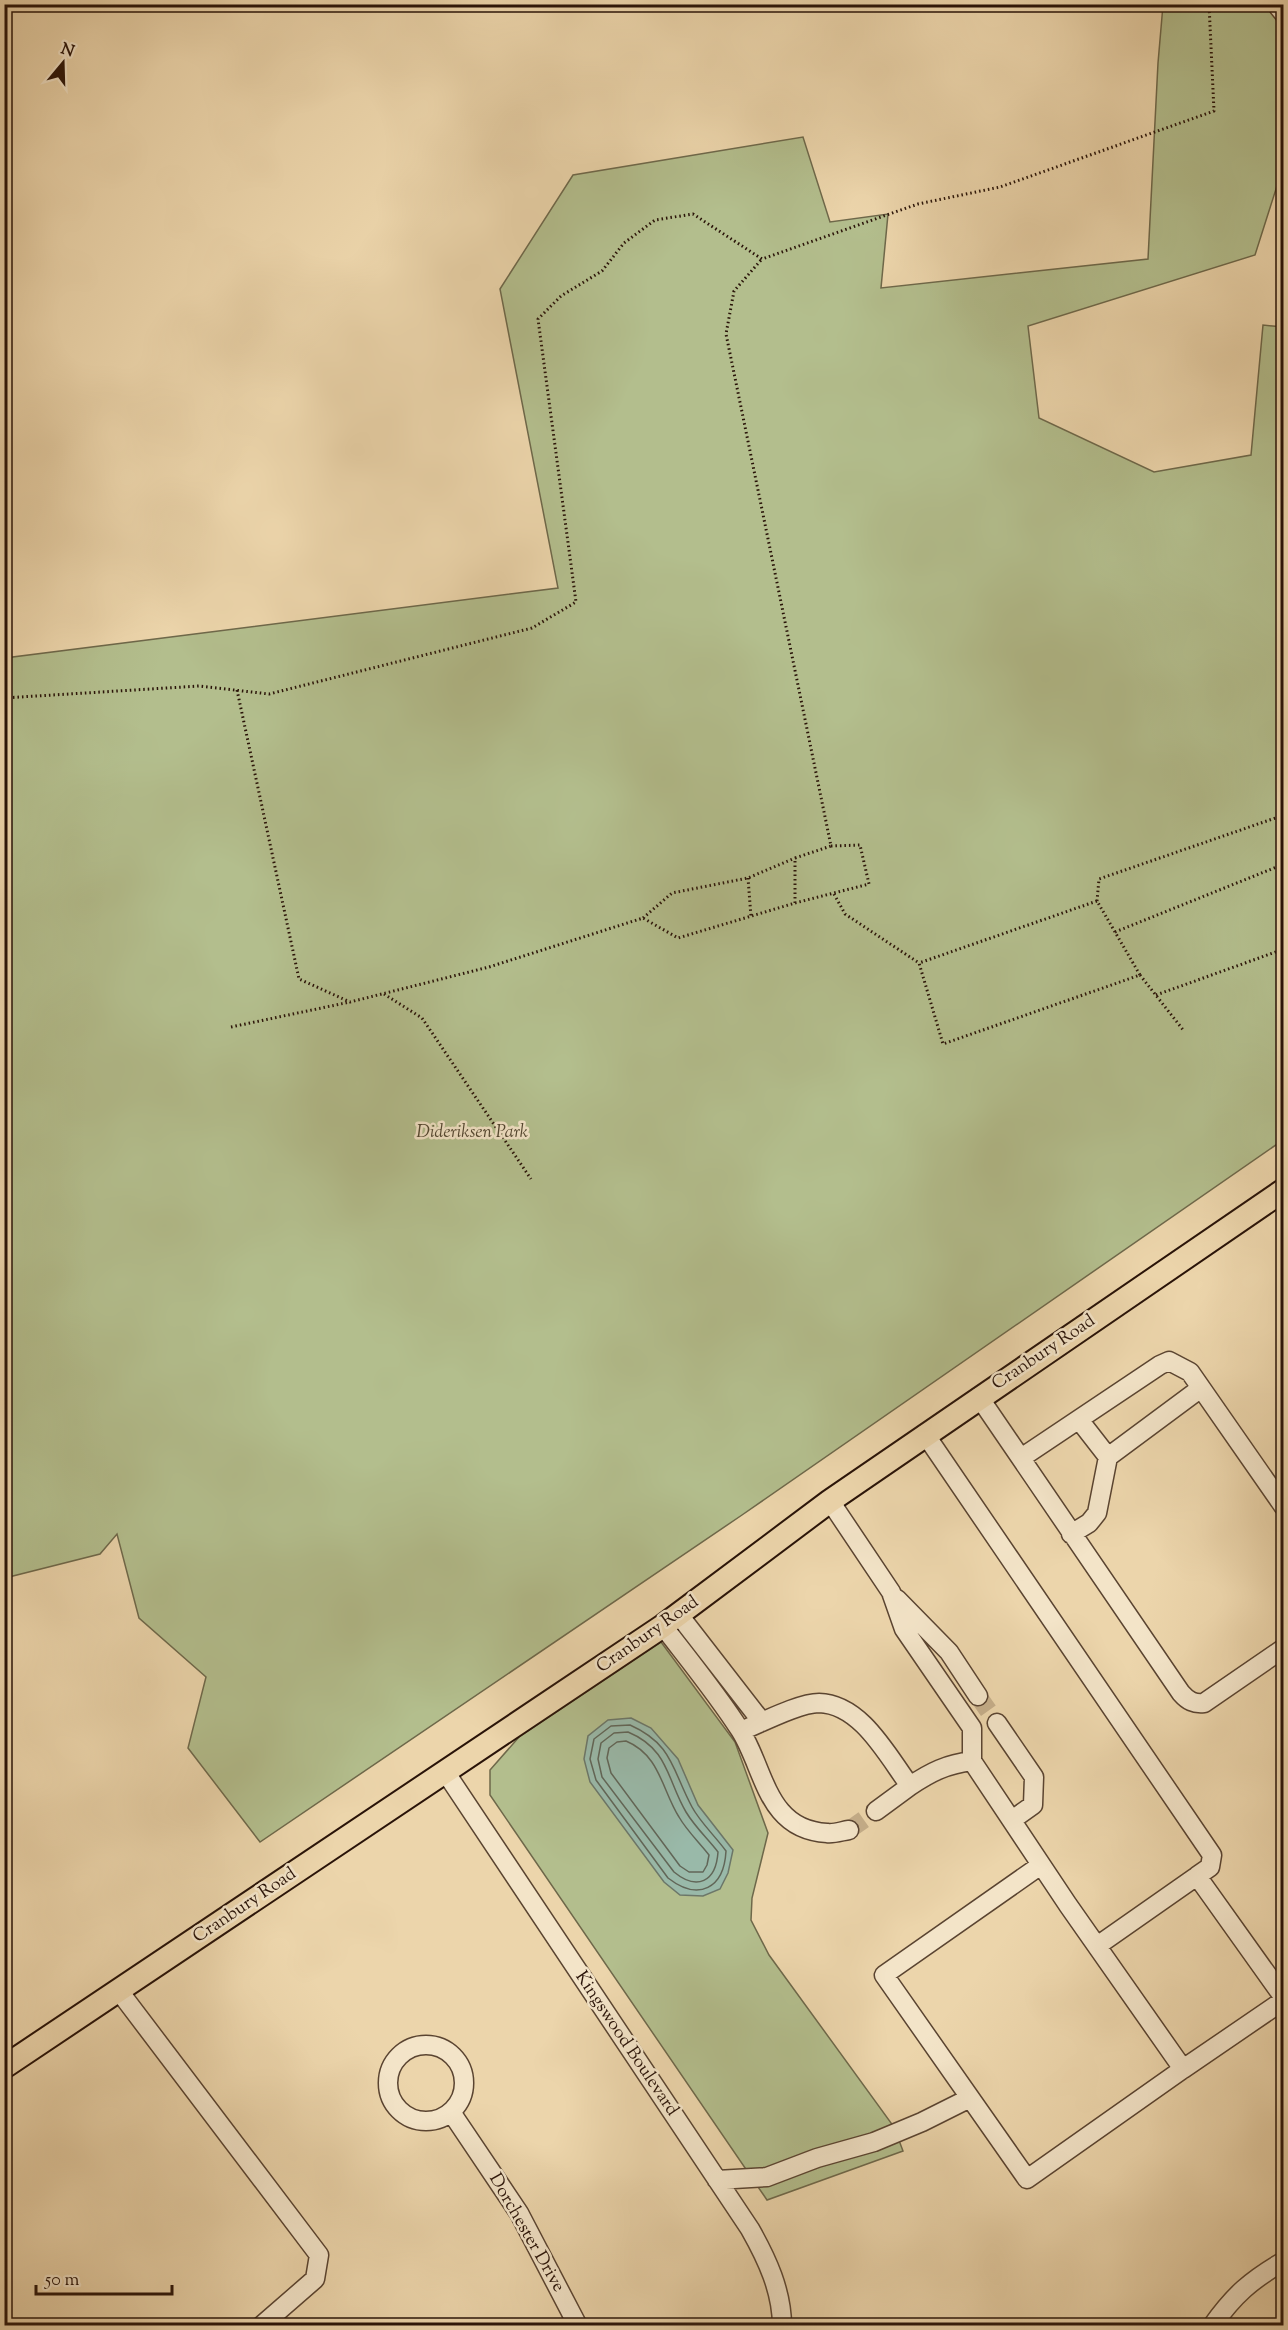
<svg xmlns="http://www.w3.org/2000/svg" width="1288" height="2330" font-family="'Sorts Mill Goudy',serif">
<rect width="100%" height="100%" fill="#ecd5ab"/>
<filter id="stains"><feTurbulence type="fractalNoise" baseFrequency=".00333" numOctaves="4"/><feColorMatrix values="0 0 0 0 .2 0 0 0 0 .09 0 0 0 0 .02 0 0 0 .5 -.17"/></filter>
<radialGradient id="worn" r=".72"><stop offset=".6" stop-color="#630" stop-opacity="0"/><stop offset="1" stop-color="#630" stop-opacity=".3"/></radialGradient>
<path fill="#b3be8d" stroke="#6e684a" stroke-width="1.5" d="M1163,5H1283V167L1255,255L1028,326L1039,418L1154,472L1251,455L1263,325L1283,327V1140L742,1515L260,1842L188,1748L206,1677L139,1618L117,1534L100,1554L5,1578V658L558,588L500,289L573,175L803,137L830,222L888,214L881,288L1148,259L1158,63Z
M661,1642L735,1742L768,1833L752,1898L751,1920L769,1955L894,2127L903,2151L767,2200L490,1795V1770L519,1737Z"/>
<path fill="#99b9a9" stroke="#6c7769" stroke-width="1.5" d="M631,1718L651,1728L678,1759L698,1805L733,1850L728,1873L720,1889L703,1896L680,1895L664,1882L590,1782L584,1759L588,1736L608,1720Z"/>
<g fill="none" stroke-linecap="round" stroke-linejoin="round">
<path stroke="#616658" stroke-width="1.5" d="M630,1725C673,1744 672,1770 692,1807C700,1822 715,1836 726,1851C724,1888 699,1902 668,1878L596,1780L590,1759L594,1739L611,1726Z
M628,1732C669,1749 667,1780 686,1812C695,1827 708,1839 718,1852C716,1882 697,1891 674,1872L602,1777L598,1759L601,1743L614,1733Z
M626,1741C660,1755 662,1790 679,1817C687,1831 699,1842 709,1855L707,1865L703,1872H689L680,1866L611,1773L607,1758L609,1748L617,1742Z"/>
<path stroke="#c5ae8a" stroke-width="18" stroke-dasharray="18 9" stroke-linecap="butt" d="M978,1696L997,1723
M849,1830L876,1811"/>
<defs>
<path id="minor" d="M1276,4L1284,14
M979,1397L1181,1693C1188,1701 1194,1704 1204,1703L1284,1648
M1080,1421L1108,1457L1201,1388
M925,1434L1212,1855L1210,1867L1197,1876
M1021,1458L1160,1365L1169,1361L1190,1372L1284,1507
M830,1501L891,1592L904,1629L972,1728V1761
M1071,1534L1089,1523L1097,1513L1108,1457
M897,1599L949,1652L978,1696
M679,1615L762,1722
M663,1626C689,1660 717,1694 740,1730C765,1769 766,1830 827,1833C834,1834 842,1831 849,1830
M997,1723L1034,1777L1033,1805L1012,1820
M741,1731C761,1723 799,1703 819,1703C861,1704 887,1755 910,1786L876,1811
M446,1773L750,2229C767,2259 782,2291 782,2326
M910,1786C931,1772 947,1764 972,1761L1068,1905L1183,2069L1027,2179L884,1975L1041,1865
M1097,1946L1197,1876L1284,1998
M119,1991L319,2255L315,2279L261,2326
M388 2083a38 38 0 1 1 76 0a38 38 0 1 1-76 0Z
M1183,2069L1284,2000
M451,2112L519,2213L578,2326
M717,2180L767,2177L817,2158L874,2142L922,2122L970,2098
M1212,2326C1234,2295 1251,2280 1284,2261"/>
<path id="major" d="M4,2067L663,1626L830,1501L1284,1190"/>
</defs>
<use href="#minor" stroke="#5a4431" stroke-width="21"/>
<use href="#major" stroke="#291308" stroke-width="26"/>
<path stroke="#291308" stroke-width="3" stroke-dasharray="1.5 3" stroke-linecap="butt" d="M237,690L299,979L350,1002L489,967L643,918L678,938L795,903V858L831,846L726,334L734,291L762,259
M4,698L199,686L269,694L532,628L576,602L538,319L561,296L602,271L624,243L655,220L693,214L762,259L918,204L1000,187L1214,111L1209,4
M748,878L751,917
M834,894L845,914L919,963L943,1044L1140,975L1097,901L919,963
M1097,901L1099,879L1284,815
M795,903L869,884L860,845L831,846
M643,918L672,893L748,878L795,858
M1115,932L1284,864
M1140,975L1184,1031
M384,994L422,1018L531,1179
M1156,995L1284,949
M231,1027L350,1002"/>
<use href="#minor" stroke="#f3e4c8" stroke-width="18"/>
<use href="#major" stroke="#ecd5ab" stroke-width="22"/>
</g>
<g text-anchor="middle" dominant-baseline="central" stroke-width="5" stroke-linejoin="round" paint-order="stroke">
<g font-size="18" font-style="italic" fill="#524630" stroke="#f3e4c8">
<text x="472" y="1133">Dideriksen Park</text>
</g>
<g font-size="18" fill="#291308" stroke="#f3e4c8">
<text transform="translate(1044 1353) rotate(-34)">Cranbury Road</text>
<text transform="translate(648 1635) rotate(-35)">Cranbury Road</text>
<text transform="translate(245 1906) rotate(-34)">Cranbury Road</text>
<text transform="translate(626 2044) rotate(56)">Kingswood Boulevard</text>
<text transform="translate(526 2233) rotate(60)">Dorchester Drive</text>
</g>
</g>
<rect width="1288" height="2330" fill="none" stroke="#ecd5ab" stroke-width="24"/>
<rect x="6" y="6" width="1276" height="2318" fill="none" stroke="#291308" stroke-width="3"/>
<rect x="12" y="12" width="1264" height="2306" fill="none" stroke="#291308" stroke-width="1.5"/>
<g transform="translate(63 63) rotate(19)" stroke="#f3e4c8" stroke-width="4.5" paint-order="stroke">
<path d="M0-4.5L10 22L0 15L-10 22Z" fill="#291308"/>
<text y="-9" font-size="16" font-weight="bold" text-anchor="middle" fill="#291308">N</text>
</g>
<path d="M36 2285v9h136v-9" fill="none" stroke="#291308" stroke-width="3"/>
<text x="45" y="2285" font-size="18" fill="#291308" stroke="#f3e4c8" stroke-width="4.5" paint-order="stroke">50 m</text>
<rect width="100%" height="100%" filter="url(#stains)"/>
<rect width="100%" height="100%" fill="url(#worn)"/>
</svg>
